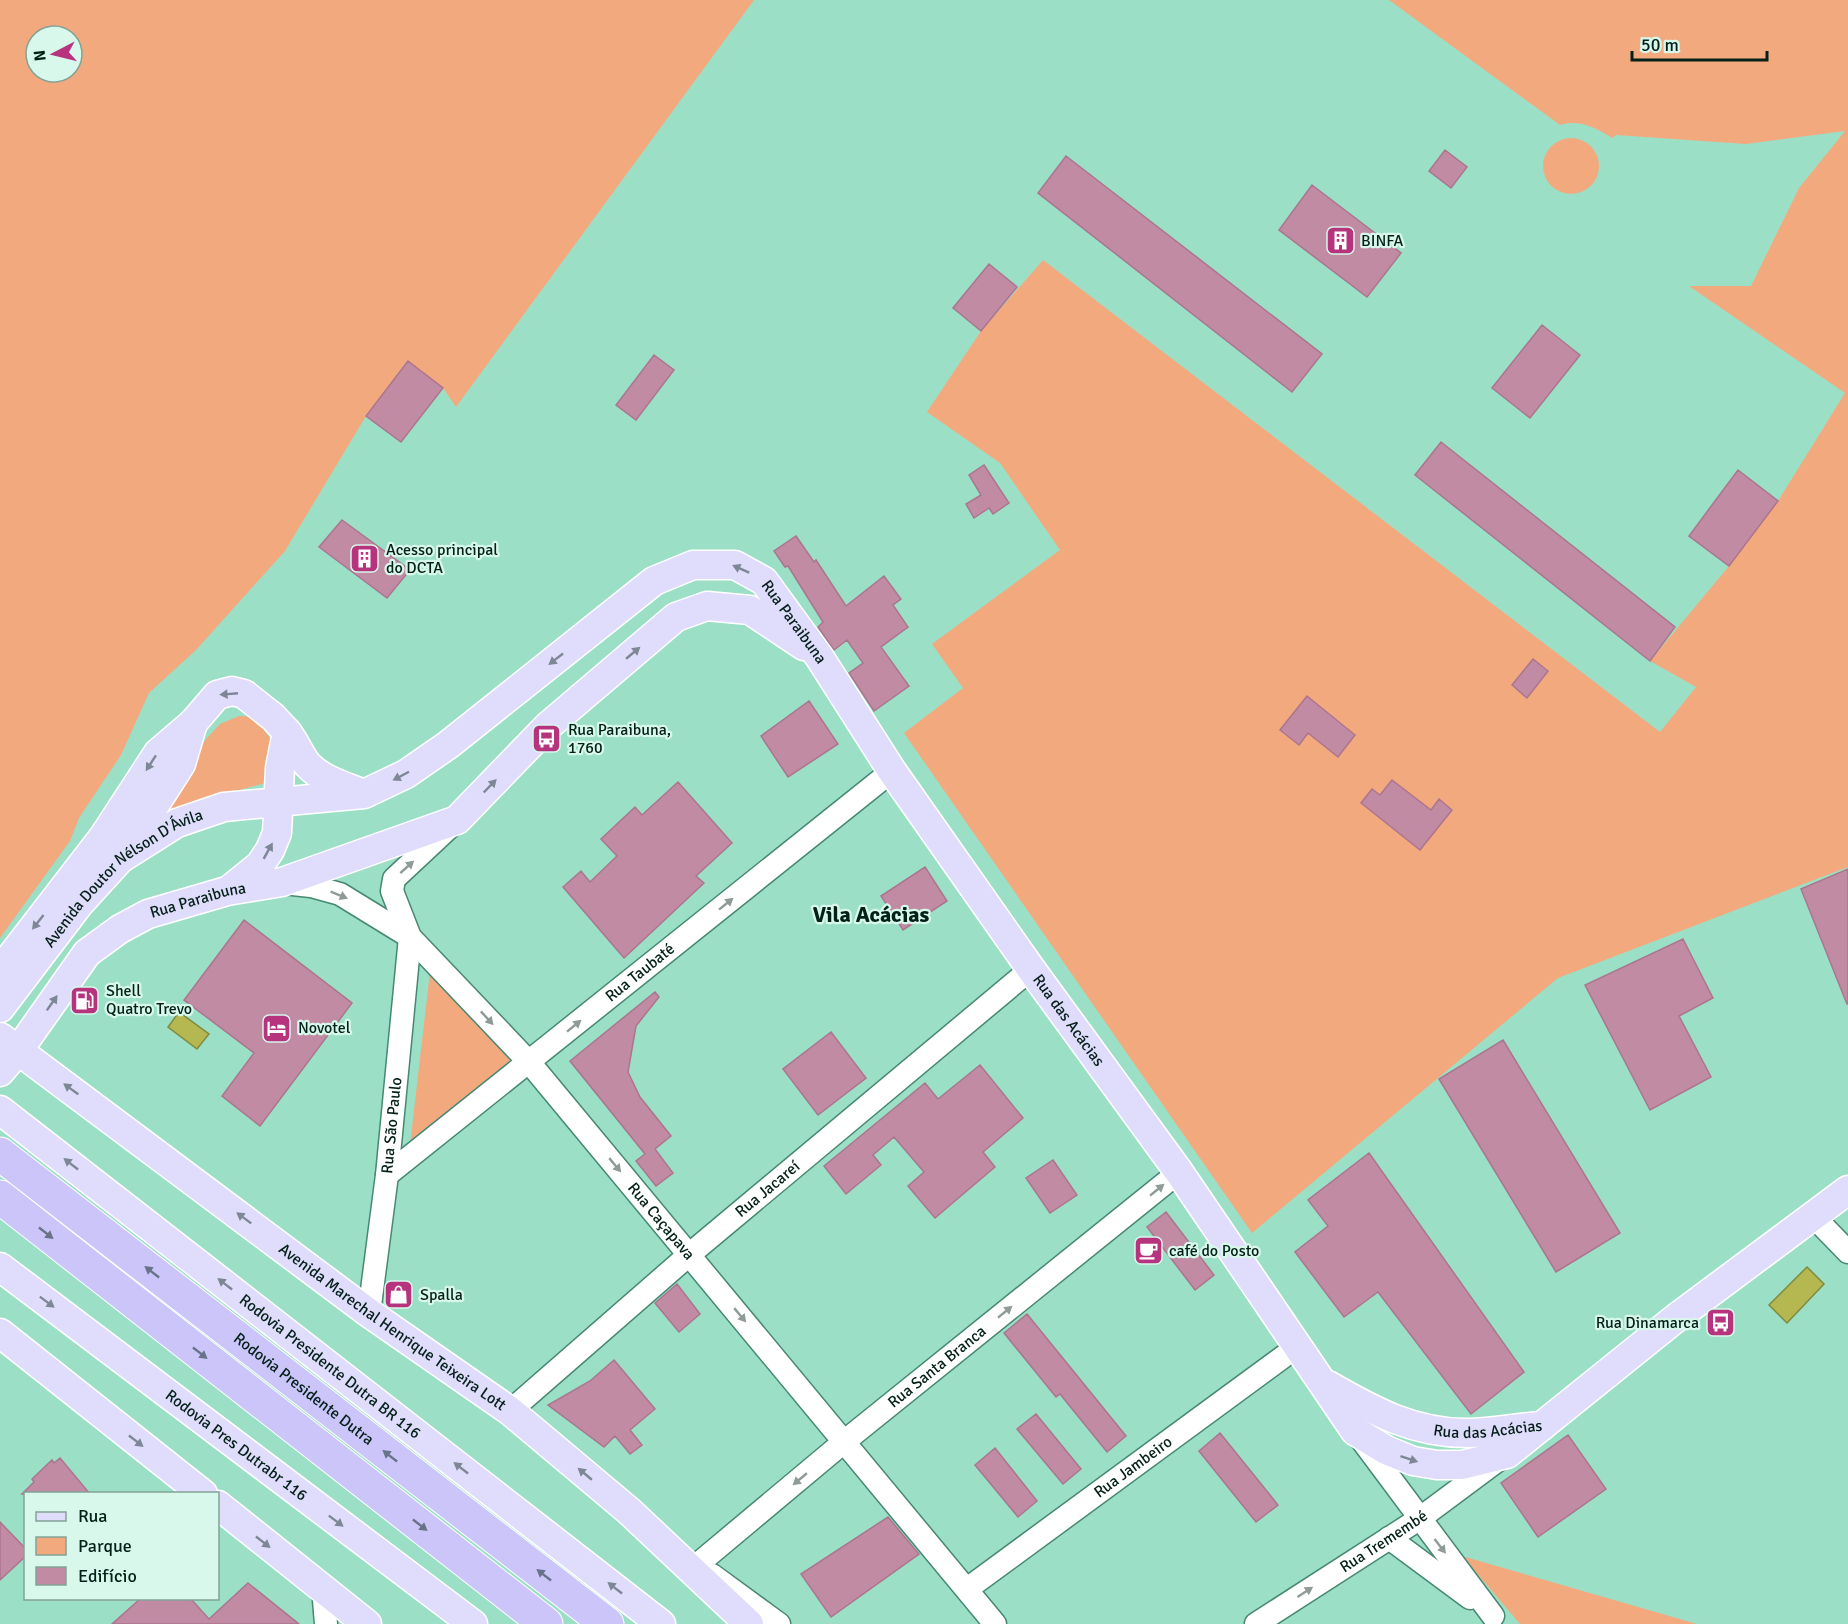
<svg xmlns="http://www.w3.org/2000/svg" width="1848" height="1624" font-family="Signika,sans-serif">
<rect width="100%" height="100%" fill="#9cdfc7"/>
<path fill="#f3a97e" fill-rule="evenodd" d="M0,0H754L456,407L443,388L408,361L366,416L285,551L196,650L149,693L121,755L79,818L70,841L0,938ZM36,36H72V72H36Z
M1389,0H1848V867L1558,978L1252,1233L904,733L963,688L932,644L1060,550L1000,463L927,412L981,331L1043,260L1660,732L1696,687L1650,661L1729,566L1778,501L1845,393L1689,286H1751L1799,188L1845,131L1746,144L1616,135L1612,138C1596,128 1580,119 1560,125Z
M1543 166a28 28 0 1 1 56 0a28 28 0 1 1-56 0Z
M239,716L256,717L271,740L269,782L217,796L153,827L206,739L220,724Z
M431,963L515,1059L410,1145Z
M1462,1556L1697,1624H1520Z"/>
<path fill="#b5b750" stroke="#808a3f" stroke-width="1.5" d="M179,1012L209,1034L197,1049L168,1027Z
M1807,1267L1824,1284L1787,1323L1769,1305Z"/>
<path fill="#c28ba4" stroke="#ab758e" stroke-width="1.5" d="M1445,150L1467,167L1451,188L1429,171Z
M1066,156L1322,354L1292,392L1038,193Z
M1312,185L1401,253L1367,297L1279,230Z
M989,264L1017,287L981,331L953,308Z
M1542,325L1580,355L1530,418L1492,388Z
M654,355L674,370L636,420L616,405Z
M408,361L443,388L401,442L366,416Z
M1441,442L1675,627L1650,661L1415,475Z
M984,465L1009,503L993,514L989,508L974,518L966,504L981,495L969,475Z
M1738,470L1778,501L1729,566L1689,536Z
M342,520L410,570L387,598L319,547Z
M796,536L814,562L816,560L846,606L884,576L901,599L893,605L908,627L881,647L909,686L874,711L849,673L863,663L847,640L834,650L818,627L823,622L788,566L785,567L774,551Z
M1533,659L1548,671L1527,698L1512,685Z
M1307,696L1355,735L1338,757L1308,733L1299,745L1280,730Z
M809,701L838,744L788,777L761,736Z
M1392,780L1431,810L1439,799L1452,810L1420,850L1361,803L1372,789L1380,795Z
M678,782L732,843L696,876L704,883L624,958L563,887L581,871L590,882L617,856L601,839L635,807L642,815Z
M925,867L947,901L903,930L881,896Z
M1848,869V1004H1847L1801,889Z
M244,920L352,1003L260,1126L222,1096L254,1053L184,1000Z
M1683,939L1713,998L1679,1016L1711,1077L1650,1110L1585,985Z
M655,992L659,997L636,1026L628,1072L640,1097L671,1136L655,1149L673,1173L656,1186L636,1161L645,1154L570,1061Z
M831,1032L866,1078L818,1115L783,1069Z
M1503,1040L1620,1233L1556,1272L1439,1079Z
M980,1065L1023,1118L983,1152L995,1167L935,1218L908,1186L924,1172L894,1137L873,1155L881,1165L846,1194L824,1166L925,1083L938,1099Z
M1369,1153L1524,1372L1471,1414L1378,1292L1344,1317L1295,1252L1328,1226L1308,1200Z
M1053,1160L1077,1195L1050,1213L1026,1178Z
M1166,1212L1214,1275L1195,1290L1147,1227Z
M677,1284L700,1314L679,1332L655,1303Z
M1027,1314L1126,1436L1107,1452L1060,1394L1056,1397L1004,1333Z
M614,1360L655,1409L630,1430L642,1445L630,1454L615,1436L604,1447L548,1405L590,1381Z
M1036,1414L1081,1469L1063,1484L1017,1429Z
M1220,1433L1278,1505L1256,1522L1199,1451Z
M1568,1435L1606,1489L1538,1537L1501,1483Z
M995,1448L1037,1501L1018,1517L975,1465Z
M60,1458L90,1494H22L34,1482L32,1479L52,1460L54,1463Z
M888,1517L919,1554L831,1617L801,1574Z
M0,1522L26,1549V1556L0,1580Z
M248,1583L299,1624H112L140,1599H191L209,1619Z"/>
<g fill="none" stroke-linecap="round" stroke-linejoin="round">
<defs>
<g id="minor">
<path id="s1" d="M283,883L311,886L340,894L410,937L529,1062L995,1624"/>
<path id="s2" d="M387,1175L892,771"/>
<path d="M1813,1216L1848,1252"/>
<path id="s3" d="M369,1313L387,1175L410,937L392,891L394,879L455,822"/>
<path id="s4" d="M510,1411L690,1254L1031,969"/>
<path d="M1358,1435L1493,1616"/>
<path d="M1389,1538L1470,1598"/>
<path id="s5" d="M698,1564L845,1441L1179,1172"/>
<path d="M712,1575L779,1624"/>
<path d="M323,1588L326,1624"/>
<path id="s6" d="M967,1589L1298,1346"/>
<path id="s7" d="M1256,1624L1419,1519L1501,1458"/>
</g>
<g id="major">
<path d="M287,732C295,742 301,757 308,765C321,779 341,785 359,792"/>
<path d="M126,850L181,764L193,723L217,695L232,691L244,694L273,717L287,732L280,768L277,833L270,850L260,865L229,890"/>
<path d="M0,971L104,836L158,753L193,723"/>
<path id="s8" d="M0,1008L79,904L120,859L177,823L224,807L364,794L406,774L448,745L654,581L693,565H735L764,581L820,658L892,771L1031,969L1179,1172L1355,1431L1386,1450L1413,1461L1437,1465H1462L1507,1454L1676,1318L1848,1190"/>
<path id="s9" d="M0,1037L369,1313L510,1411L629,1511L749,1624"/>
<path id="s10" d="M0,1072L18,1051L87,953L120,929L148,914L227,891L282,882L457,820L548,726L676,617L707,606L750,610L804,646"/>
<path id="s11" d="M0,1110L661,1624"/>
<path id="s12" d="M0,1267L473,1624"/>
<path d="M0,1333L203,1494"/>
<path id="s13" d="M1328,1385C1373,1411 1415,1434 1469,1433C1493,1433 1518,1427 1542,1426"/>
<path d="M218,1505L367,1624"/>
</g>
<g id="highway">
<path id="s14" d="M0,1154L607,1624"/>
<path d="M0,1197L546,1624"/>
</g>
</defs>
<use href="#minor" stroke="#478873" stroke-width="25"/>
<use href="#major" stroke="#fff" stroke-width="31"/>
<use href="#highway" stroke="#fff" stroke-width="35"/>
<use href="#minor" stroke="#fff" stroke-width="22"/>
<use href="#major" stroke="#e0dcfb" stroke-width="28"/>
<use href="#highway" stroke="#cbc5f9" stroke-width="33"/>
</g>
<defs><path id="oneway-solid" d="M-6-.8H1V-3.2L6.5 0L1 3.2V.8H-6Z" transform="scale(1.5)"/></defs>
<g fill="#7d8795">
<use href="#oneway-solid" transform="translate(741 569) rotate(-156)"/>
<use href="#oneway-solid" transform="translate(633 653) rotate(-40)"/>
<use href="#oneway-solid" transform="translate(556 659) rotate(142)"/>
<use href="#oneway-solid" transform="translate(229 694) rotate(175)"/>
<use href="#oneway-solid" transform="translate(151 763) rotate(123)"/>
<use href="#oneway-solid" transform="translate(401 776) rotate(152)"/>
<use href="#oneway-solid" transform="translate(490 786) rotate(-46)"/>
<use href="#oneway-solid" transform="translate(268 851) rotate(-61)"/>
<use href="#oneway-solid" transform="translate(38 922) rotate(128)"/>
<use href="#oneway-solid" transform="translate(52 1003) rotate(-55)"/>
<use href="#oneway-solid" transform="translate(71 1089) rotate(-144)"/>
<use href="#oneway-solid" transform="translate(71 1164) rotate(-142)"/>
<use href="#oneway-solid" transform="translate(244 1218) rotate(-143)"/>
<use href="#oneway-solid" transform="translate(225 1284) rotate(-142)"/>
<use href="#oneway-solid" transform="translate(47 1302) rotate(37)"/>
<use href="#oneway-solid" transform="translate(136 1441) rotate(38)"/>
<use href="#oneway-solid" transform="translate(1409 1459) rotate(18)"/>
<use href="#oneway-solid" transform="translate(461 1468) rotate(-142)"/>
<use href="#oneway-solid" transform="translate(585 1474) rotate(-140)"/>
<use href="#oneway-solid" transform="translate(336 1521) rotate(37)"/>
<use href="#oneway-solid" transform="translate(263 1542) rotate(38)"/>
<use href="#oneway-solid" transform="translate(615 1588) rotate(-142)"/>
</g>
<g fill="#8e9b97">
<use href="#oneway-solid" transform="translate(407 867) rotate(-42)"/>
<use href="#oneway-solid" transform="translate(339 895) rotate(22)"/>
<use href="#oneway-solid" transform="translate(726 904) rotate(-39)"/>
<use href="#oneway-solid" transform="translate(487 1018) rotate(47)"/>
<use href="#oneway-solid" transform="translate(574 1026) rotate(-39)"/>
<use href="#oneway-solid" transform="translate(615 1165) rotate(50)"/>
<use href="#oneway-solid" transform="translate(1157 1190) rotate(-39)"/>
<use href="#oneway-solid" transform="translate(1005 1312) rotate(-39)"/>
<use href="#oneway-solid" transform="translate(740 1315) rotate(50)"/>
<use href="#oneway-solid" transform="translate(800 1479) rotate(140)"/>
<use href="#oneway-solid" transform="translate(1440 1546) rotate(52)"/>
<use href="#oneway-solid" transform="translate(1305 1592) rotate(-33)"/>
</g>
<g fill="#687288">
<use href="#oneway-solid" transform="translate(46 1233) rotate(38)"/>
<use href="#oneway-solid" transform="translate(152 1272) rotate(-142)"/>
<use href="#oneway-solid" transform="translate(200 1353) rotate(38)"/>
<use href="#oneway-solid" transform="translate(390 1456) rotate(-142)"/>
<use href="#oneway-solid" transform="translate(420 1525) rotate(38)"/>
<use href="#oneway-solid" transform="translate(544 1575) rotate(-142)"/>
</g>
<defs>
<symbol id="building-square" viewBox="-11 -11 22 22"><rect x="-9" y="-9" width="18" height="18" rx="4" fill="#b6347d" stroke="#d8f8ec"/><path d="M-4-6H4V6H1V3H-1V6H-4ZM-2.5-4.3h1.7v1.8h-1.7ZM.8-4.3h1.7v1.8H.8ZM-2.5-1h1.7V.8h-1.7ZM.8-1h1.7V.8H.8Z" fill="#fff"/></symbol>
<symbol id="bus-square" viewBox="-11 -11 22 22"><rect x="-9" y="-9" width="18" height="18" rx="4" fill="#b6347d" stroke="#d8f8ec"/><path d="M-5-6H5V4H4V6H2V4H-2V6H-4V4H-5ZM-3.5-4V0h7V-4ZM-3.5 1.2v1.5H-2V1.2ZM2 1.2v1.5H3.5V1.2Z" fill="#fff"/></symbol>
<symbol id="fuel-square" viewBox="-11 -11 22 22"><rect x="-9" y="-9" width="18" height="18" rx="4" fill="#b6347d" stroke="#d8f8ec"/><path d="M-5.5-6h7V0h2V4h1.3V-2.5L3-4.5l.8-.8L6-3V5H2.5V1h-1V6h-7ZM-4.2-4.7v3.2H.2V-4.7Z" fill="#fff"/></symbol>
<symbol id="hotel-square" viewBox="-11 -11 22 22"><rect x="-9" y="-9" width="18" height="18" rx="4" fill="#b6347d" stroke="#d8f8ec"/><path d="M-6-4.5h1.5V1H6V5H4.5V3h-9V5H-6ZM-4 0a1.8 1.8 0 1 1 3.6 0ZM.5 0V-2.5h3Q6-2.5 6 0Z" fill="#fff"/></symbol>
<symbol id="cafe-square" viewBox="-11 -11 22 22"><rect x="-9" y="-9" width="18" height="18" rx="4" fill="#b6347d" stroke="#d8f8ec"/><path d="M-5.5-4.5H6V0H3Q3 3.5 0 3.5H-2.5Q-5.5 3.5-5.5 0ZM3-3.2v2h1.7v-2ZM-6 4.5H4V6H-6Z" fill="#fff"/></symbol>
<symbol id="shop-square" viewBox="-11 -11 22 22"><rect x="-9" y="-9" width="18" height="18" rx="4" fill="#b6347d" stroke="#d8f8ec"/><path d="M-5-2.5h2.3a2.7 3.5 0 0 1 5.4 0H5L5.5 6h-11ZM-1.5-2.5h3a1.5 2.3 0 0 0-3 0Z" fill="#fff"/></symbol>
</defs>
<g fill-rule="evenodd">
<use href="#building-square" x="1324" y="224" width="33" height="33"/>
<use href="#building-square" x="348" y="542" width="33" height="33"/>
<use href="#bus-square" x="530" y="722" width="33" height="33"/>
<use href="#fuel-square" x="68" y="984" width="33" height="33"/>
<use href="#hotel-square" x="260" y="1012" width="33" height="33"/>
<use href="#cafe-square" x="1132" y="1234" width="33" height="33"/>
<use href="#shop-square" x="382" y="1278" width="33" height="33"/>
<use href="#bus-square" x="1704" y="1306" width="33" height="33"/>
</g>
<g text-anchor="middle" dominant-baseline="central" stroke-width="4.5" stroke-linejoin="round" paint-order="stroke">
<g font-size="16" fill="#042018" stroke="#d8f8ec" text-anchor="start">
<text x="1361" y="241">BINFA</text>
<text x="386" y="550">Acesso principal<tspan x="386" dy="18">do DCTA</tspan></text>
<text x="568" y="730">Rua Paraibuna,<tspan x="568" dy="18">1760</tspan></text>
<text x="106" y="991">Shell<tspan x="106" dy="18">Quatro Trevo</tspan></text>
<text x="298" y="1028">Novotel</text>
<text x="1169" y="1251">café do Posto</text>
<text x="420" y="1295">Spalla</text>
<text x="1699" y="1323" text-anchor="end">Rua Dinamarca</text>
</g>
<g font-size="16" fill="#042018" stroke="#d8f8ec">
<text stroke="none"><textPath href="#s8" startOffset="978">Rua Paraibuna</textPath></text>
<text stroke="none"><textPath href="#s8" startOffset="182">Avenida Doutor Nélson D'Ávila</textPath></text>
<text stroke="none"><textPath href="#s10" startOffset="272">Rua Paraibuna</textPath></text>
<text stroke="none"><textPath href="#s2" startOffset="324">Rua Taubaté</textPath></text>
<text stroke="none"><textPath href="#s8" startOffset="1462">Rua das Acácias</textPath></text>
<text stroke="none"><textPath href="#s3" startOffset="189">Rua São Paulo</textPath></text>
<text stroke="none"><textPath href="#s4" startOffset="340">Rua Jacareí</textPath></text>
<text stroke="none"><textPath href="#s1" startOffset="520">Rua Caçapava</textPath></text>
<text stroke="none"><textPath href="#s9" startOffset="488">Avenida Marechal Henrique Teixeira Lott</textPath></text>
<text stroke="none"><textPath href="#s5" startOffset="310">Rua Santa Branca</textPath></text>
<text stroke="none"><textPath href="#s11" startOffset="418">Rodovia Presidente Dutra BR 116</textPath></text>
<text stroke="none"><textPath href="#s14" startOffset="384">Rodovia Presidente Dutra</textPath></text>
<text stroke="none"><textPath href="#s13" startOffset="170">Rua das Acácias</textPath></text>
<text stroke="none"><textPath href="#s12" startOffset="296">Rodovia Pres Dutrabr 116</textPath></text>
<text stroke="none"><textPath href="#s6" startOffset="206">Rua Jambeiro</textPath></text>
<text stroke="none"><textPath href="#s7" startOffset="152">Rua Tremembé</textPath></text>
</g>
<g font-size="22" font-weight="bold" fill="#042018" stroke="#d8f8ec">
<text x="871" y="914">Vila Acácias</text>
</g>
</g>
<rect x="24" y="1492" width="195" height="108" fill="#d8f8ec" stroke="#83a297" stroke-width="1.5"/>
<rect x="36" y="1512" width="30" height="9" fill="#e0dcfb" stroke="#83a297" stroke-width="1.5"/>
<text x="78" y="1522" font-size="18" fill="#042018">Rua</text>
<rect x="36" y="1537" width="30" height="18" fill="#f3a97e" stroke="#83a297" stroke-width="1.5"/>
<text x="78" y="1552" font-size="18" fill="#042018">Parque</text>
<rect x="36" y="1567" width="30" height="18" fill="#c28ba4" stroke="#83a297" stroke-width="1.5"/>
<text x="78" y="1582" font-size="18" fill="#042018">Edifício</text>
<g transform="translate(54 54) rotate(263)"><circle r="28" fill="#d8f8ec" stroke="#83a297" stroke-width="1.5"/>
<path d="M0-4.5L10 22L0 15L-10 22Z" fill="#b6347d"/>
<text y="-9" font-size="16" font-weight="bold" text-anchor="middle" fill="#042018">N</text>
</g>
<path d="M1632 51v9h135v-9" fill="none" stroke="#042018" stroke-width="3"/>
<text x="1641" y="51" font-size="18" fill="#042018" stroke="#d8f8ec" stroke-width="4.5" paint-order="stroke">50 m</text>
</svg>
